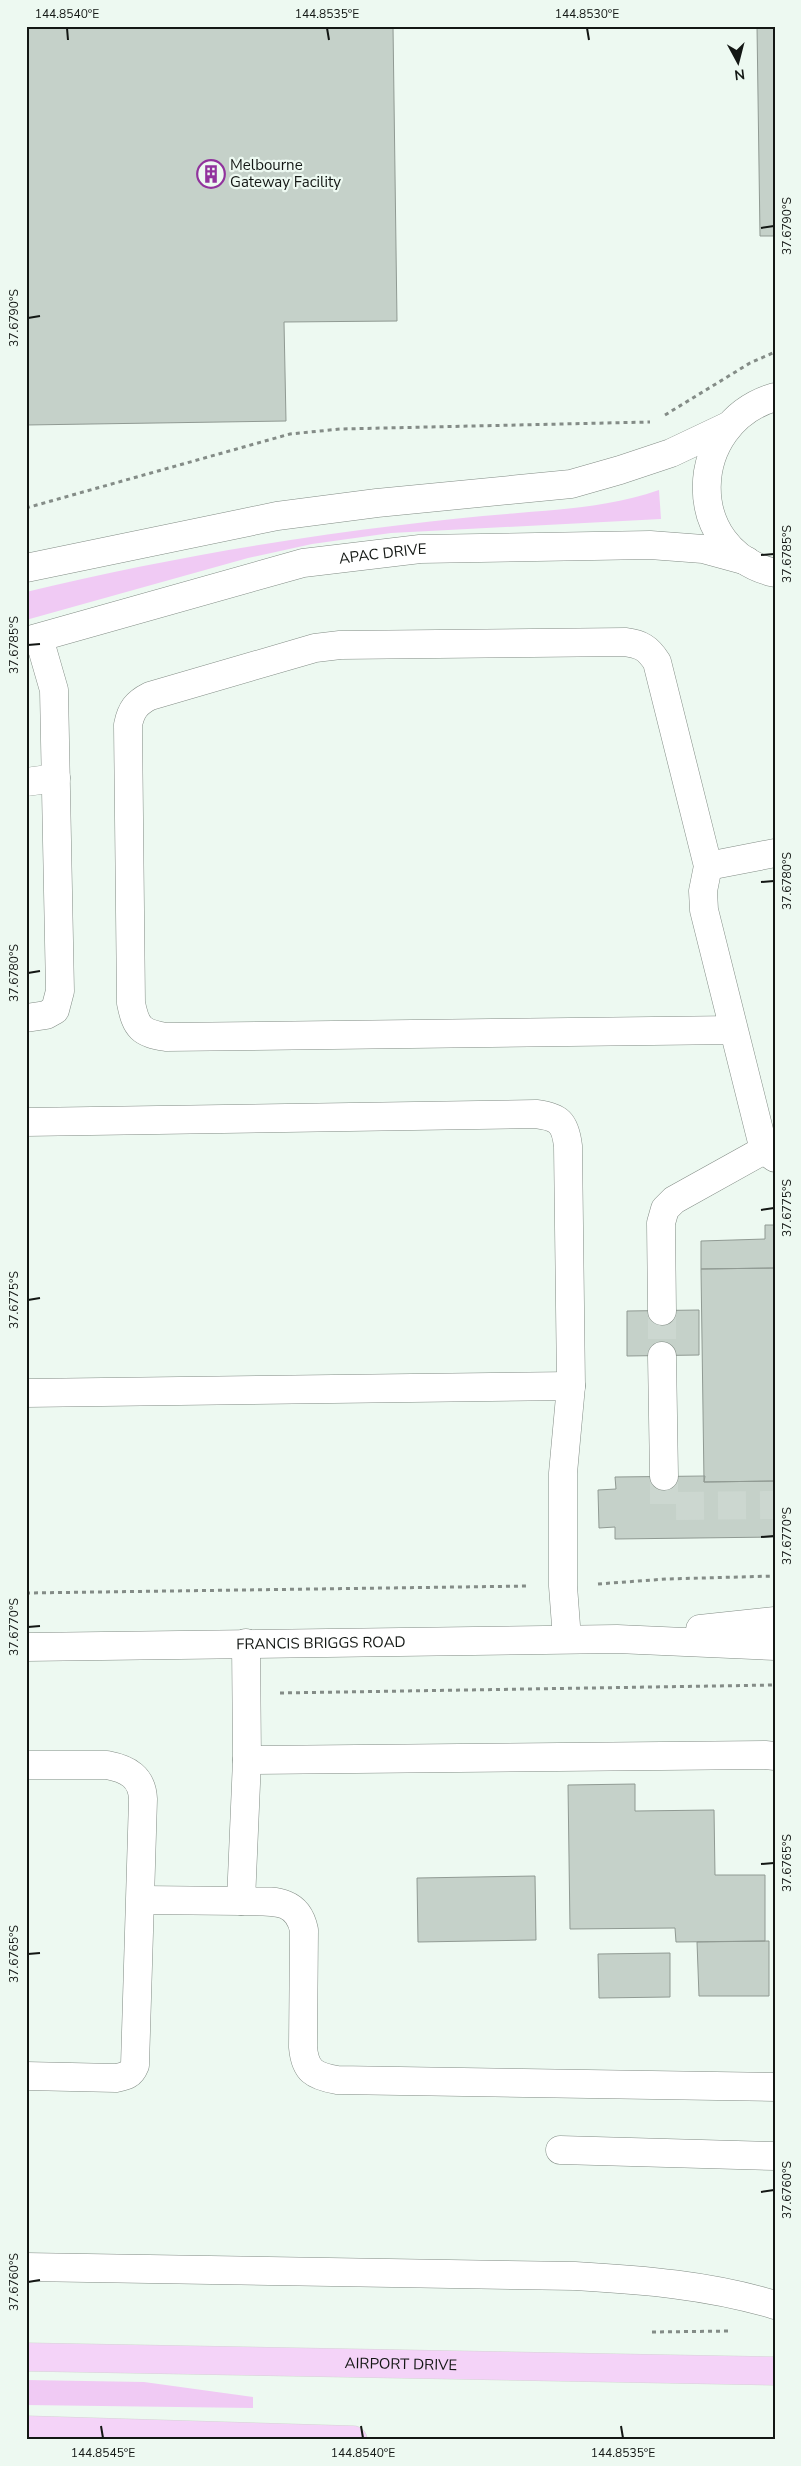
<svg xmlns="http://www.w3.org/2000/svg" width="801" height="2466" font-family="'Nunito Sans',sans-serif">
<rect width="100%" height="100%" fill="#edf9f1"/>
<path fill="#f0caf4" d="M659,490L661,519L391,533L312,544L248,558L26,620V592C150,562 275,540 401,525C440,520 479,516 518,513C566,509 613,506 659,490Z
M26,2380L144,2382L253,2397V2408L26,2405Z"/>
<path fill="#c5d1c9" stroke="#909a93" d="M26,26H393L397,321L284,322L286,421L26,425Z
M757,26H775V236H760Z
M765,1225H775V1268L701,1269V1241L765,1239Z
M775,1268V1481L704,1482L701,1269Z
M699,1310V1355L627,1356V1311Z
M705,1476L704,1482L775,1481V1537L615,1539V1527L599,1528L598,1490L616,1489L615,1477Z
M635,1784V1811L714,1810L715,1875H765V1941L676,1942L675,1928L570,1929L568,1785Z
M535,1876L536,1940L418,1942L417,1878Z
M769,1941V1996H699L697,1942Z
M670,1953V1997L599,1998L598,1954Z"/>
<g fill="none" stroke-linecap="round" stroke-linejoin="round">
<path stroke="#ccd7d0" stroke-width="28" stroke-dasharray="28 14" stroke-linecap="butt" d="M662,1311V1356
M664,1476V1506L775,1505"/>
<defs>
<g id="minor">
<path d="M775,397C686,423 682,551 775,573"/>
<path d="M26,568L277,516L377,503L571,484L620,470L671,453L728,426"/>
<path id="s1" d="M26,641L303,563L420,549L650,545L703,549L747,561"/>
<path d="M26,782L56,778"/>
<path d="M708,866L775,853"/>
<path d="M26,1018L46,1015L55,1010L60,991L54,690L39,638"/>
<path d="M734,1030L166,1037C141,1033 136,1028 131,1003L128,725C131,710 136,703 150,696L315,648L340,645L625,642C641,644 648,648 657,662L708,866L703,891L704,910L764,1150L775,1158"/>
<path d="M26,1122L536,1114C559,1117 565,1122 568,1146L571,1386L563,1473V1586L567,1639"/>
<path d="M662,1311L661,1223L665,1209L674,1200L764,1150"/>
<path d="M662,1356L664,1476"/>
<path d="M26,1393L571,1386"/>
<path d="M700,1629L775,1621"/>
<path d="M246,1643L247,1760L241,1901C269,1902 297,1896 304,1930L303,2047C305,2071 314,2076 337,2080L775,2087"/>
<path id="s2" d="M26,1647L617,1639L775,1646"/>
<path d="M247,1760L765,1755L775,1756"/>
<path d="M26,1765H107C128,1769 142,1777 143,1799L135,2065C131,2075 126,2076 116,2078L26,2076"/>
<path d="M142,1900L241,1901"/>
<path d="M560,2150L775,2156"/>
<path d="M26,2267L575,2276C643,2280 709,2285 775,2305"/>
</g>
<g id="major">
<path id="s3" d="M26,2357L775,2371"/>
<path d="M26,2430L353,2440"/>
</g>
</defs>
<use href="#minor" stroke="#828c85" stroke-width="29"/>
<use href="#major" stroke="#d5d5d5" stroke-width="29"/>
<path stroke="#848c87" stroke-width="3" stroke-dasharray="4 4" stroke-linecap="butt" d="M665,415L750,363L775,352
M26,508L290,434L340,429L650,422
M598,1584L666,1579L775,1576
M26,1593L529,1586
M280,1693L775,1685
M652,2332L731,2331"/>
<use href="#minor" stroke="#fff" stroke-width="28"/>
<use href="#major" stroke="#f4d3f8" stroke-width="28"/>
</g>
<path fill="none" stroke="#131714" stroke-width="2" d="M67,28L68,40M327,28L329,40M587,28L589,40M761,228L774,226M28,318L40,316M761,555L774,554M28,645L40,644M761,882L774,881M28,973L40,971M761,1210L774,1208M28,1300L40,1298M761,1537L774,1536M28,1627L40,1626M761,1864L774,1863M28,1954L40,1953M761,2192L774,2190M28,2282L40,2280M101,2426L103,2438M361,2426L363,2438M621,2426L623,2438"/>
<defs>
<symbol id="building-ring" viewBox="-11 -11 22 22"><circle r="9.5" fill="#edf9f1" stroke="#91339d" stroke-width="1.5"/><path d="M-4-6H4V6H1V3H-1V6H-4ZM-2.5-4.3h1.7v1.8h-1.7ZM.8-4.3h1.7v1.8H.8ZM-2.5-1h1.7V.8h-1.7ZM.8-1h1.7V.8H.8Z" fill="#91339d"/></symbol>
</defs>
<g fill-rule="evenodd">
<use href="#building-ring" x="195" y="158" width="32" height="32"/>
</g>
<g text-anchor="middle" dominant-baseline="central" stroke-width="4.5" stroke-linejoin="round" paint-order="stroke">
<g font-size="15" fill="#131714" stroke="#edf9f1" text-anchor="start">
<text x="230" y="165">Melbourne<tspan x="230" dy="17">Gateway Facility</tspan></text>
</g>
<g font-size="15" fill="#131714" stroke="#edf9f1">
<text stroke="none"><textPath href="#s1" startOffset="368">APAC DRIVE</textPath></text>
<text stroke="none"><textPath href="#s2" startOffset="295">FRANCIS BRIGGS ROAD</textPath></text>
<text stroke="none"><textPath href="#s3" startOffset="375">AIRPORT DRIVE</textPath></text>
</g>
</g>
<rect width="801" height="2466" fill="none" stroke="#edf9f1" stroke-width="55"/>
<g transform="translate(738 62) rotate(173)" stroke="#edf9f1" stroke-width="4" paint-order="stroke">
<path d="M0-4L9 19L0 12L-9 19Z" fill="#131714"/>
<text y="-8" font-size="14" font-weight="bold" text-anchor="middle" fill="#131714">N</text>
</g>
<rect x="28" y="28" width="746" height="2410" fill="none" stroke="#131714" stroke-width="2"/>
<g font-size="12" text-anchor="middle" fill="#131714">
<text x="67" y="18">144.8540°E</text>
<text x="327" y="18">144.8535°E</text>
<text x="587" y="18">144.8530°E</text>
<text transform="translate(787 226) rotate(-90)" y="4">37.6790°S</text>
<text transform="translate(14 318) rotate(-90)" y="4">37.6790°S</text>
<text transform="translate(787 554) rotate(-90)" y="4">37.6785°S</text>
<text transform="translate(14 645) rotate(-90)" y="4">37.6785°S</text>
<text transform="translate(787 881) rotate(-90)" y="4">37.6780°S</text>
<text transform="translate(14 973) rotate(-90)" y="4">37.6780°S</text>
<text transform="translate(787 1208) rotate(-90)" y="4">37.6775°S</text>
<text transform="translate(14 1300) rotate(-90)" y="4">37.6775°S</text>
<text transform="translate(787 1536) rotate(-90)" y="4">37.6770°S</text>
<text transform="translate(14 1627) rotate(-90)" y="4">37.6770°S</text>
<text transform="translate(787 1863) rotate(-90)" y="4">37.6765°S</text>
<text transform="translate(14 1954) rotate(-90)" y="4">37.6765°S</text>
<text transform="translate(787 2190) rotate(-90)" y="4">37.6760°S</text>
<text transform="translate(14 2282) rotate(-90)" y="4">37.6760°S</text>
<text x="103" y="2457">144.8545°E</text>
<text x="363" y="2457">144.8540°E</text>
<text x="623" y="2457">144.8535°E</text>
</g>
</svg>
